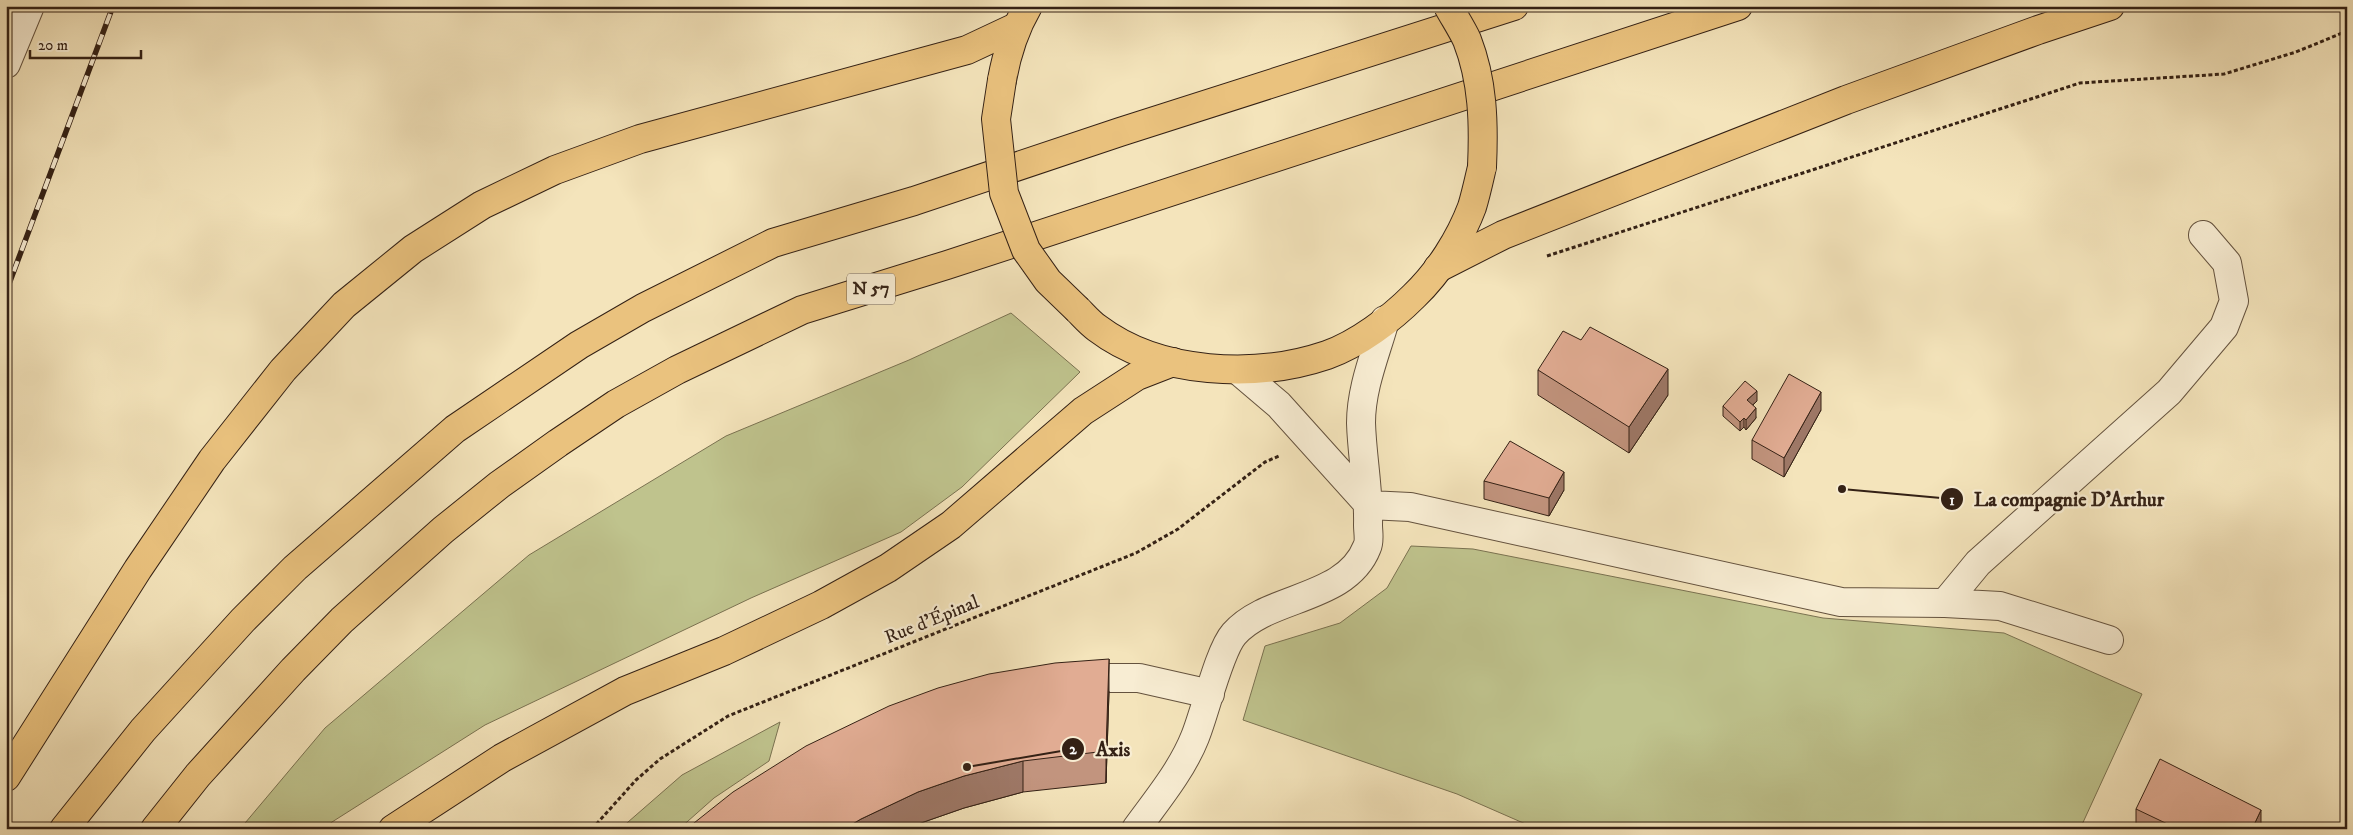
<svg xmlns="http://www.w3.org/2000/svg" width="2353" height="835" font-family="'IM FELL DW Pica',serif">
<rect width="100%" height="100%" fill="#f4e4bb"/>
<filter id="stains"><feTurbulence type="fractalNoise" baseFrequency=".004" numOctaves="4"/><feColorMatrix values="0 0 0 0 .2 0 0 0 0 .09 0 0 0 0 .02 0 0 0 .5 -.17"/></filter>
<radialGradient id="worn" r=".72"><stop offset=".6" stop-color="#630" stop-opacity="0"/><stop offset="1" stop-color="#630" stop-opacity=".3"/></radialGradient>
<path fill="#bfc38d" stroke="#7a7251" d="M1011,313L1080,372L962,487L901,532L751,598L485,725L332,822L324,829H240L325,728L529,555L726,436L909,360Z
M1411,546L1473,549L1823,618L2004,633L2142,694L2080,829H1537L1457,794L1243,720L1265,646L1340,623L1387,588Z
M780,722L769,761L714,798L679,829H620L682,775Z"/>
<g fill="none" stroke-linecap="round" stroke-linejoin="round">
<defs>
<path id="minor" d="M6,64L30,6
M1239,371L1279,405L1369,505
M1369,505L1410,507L1841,602L1945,603L2000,606L2109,640
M1945,603L1978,563L2169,392L2224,327L2234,301L2227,263L2203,235
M1071,678H1139L1210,694
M1136,829C1157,800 1182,770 1195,737C1205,713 1219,651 1234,634C1268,595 1346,601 1367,547C1370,541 1368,532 1368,525C1369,490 1362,457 1361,423C1361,387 1376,353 1385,320"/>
<path id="major" d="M1002,80C1007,52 1014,30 1028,6
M1078,310C1084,316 1090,323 1097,328C1159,375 1256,379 1327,355C1358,344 1391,319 1414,296C1439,272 1460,239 1472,207C1476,194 1479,180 1482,167"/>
<path id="highway" d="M1438,268L1503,235L1846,100L2038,30L2110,6
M6,777L138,569L212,460L283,370L344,305L413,249L482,205L555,170L640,139L967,50L1016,27
M64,829L143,730L243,620L295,568L455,429L579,345L643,308L773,243L914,201L1120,132L1514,6
M155,829L198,775L293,670L342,620L443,530L499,485L558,443L616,404L677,370L802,310L947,265L1738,6
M393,829L502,758L625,691L724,651L821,605L888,568L951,525L1083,411L1137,376L1173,362"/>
</defs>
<use href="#minor" stroke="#64523e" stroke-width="30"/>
<use href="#major" stroke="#342115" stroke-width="30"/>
<use href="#highway" stroke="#342115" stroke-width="30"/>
<path stroke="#342115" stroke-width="3" stroke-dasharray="4 2.5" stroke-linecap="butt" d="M1547,256L2080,83L2224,74L2296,52L2347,31
M592,829L636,780L660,759L728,716L1136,553L1178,529L1265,462L1279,456"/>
<use href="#minor" stroke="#f8edd3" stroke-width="28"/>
<use href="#major" stroke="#eac27e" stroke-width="28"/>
<use href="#highway" stroke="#eac27e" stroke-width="28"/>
<defs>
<path id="rail" d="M6,292L113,6"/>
</defs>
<use href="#rail" stroke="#342115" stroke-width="5.5"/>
<use href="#rail" stroke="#f8edd3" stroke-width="4" stroke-dasharray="11" stroke-linecap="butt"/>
<defs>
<path id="major-bridge" d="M1448,6C1454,17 1462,29 1467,40C1483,81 1484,123 1482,167
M1002,80L996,119L1004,193L1026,250L1048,281L1078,310"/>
</defs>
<use href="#major-bridge" stroke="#342115" stroke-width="30" stroke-linecap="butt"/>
<use href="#major-bridge" stroke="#eac27e" stroke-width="28"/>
</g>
<path fill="#c2947e" stroke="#342115" d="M1538,370L1668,395L1629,453L1538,395Z
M1757,401L1753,405L1756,418L1746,430L1744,427L1740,431L1723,416V406Z
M1821,410L1784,477L1752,459V440Z
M1484,481L1564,490L1549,516L1484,499Z
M1109,691L1106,783L1023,792L964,808L918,824L907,829H687Z
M2136,809L2261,829H2139L2136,828Z"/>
<path fill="#9e7867" stroke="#342115" d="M1668,369V395L1629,453V427Z
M1757,391V401L1747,410V400Z
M1821,392V410L1784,477V458Z
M1756,408V418L1746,430V420Z
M1744,418V427L1740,431V422Z
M1564,472V490L1549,516V498Z
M1109,659V691L1106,783V751Z
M1023,761V792L964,808L918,824L907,829H844L861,819L918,792L964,776Z
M2261,810V829H2252Z"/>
<path fill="#e1ac93" stroke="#342115" d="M1590,327L1668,369L1629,427L1538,370L1563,331L1581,340Z
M1789,374L1821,392L1784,458L1752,440Z
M1745,381L1757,391L1747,400L1756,408L1746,420L1744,418L1740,422L1723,406Z
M1510,441L1564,472L1549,498L1484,481Z
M1109,659L1106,751L1023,761L964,776L918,792L861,819L844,829H687L694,823L733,792L806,746L889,706L938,688L989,674L1055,663Z
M2160,759L2261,810L2252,829H2178L2136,809Z"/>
<g text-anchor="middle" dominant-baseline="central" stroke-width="4.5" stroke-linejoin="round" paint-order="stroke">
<rect fill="#f8edd3" stroke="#6f5e4e" stroke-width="1" x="847" y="273.5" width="48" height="31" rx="4"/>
<g font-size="18" font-weight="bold" fill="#342115">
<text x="871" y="289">N 57</text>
</g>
<g font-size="19" fill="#342115" stroke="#f8edd3">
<text transform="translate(932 620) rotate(-22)">Rue d'Épinal</text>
</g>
</g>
<path fill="none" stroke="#342115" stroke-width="2" d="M1842 489L1952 499M967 767L1073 749"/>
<g fill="#342115" stroke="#f8edd3" stroke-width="2">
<circle cx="1842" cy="489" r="5"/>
<circle cx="967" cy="767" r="5"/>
<circle cx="1952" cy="499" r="12"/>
<circle cx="1073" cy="749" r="12"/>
</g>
<g font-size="15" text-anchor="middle" font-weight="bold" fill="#fff">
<text x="1952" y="505">1</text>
<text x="1073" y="754">2</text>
</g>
<g font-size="20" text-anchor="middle" font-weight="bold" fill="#342115" stroke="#f8edd3" stroke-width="4.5" stroke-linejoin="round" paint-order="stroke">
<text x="2069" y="506">La compagnie D'Arthur</text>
<text x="1113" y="756">Axis</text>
</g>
<rect width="2353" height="835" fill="none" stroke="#f4e4bb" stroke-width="25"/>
<rect x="8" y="8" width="2338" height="820" fill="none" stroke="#342115" stroke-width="2.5"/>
<rect x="12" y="12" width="2328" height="810" fill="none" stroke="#342115"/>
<path d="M30 50v8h111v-8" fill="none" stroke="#342115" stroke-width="2.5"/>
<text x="38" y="50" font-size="15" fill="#342115" stroke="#f8edd3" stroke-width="4" paint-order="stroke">20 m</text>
<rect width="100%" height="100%" filter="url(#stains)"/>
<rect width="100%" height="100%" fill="url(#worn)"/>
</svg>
